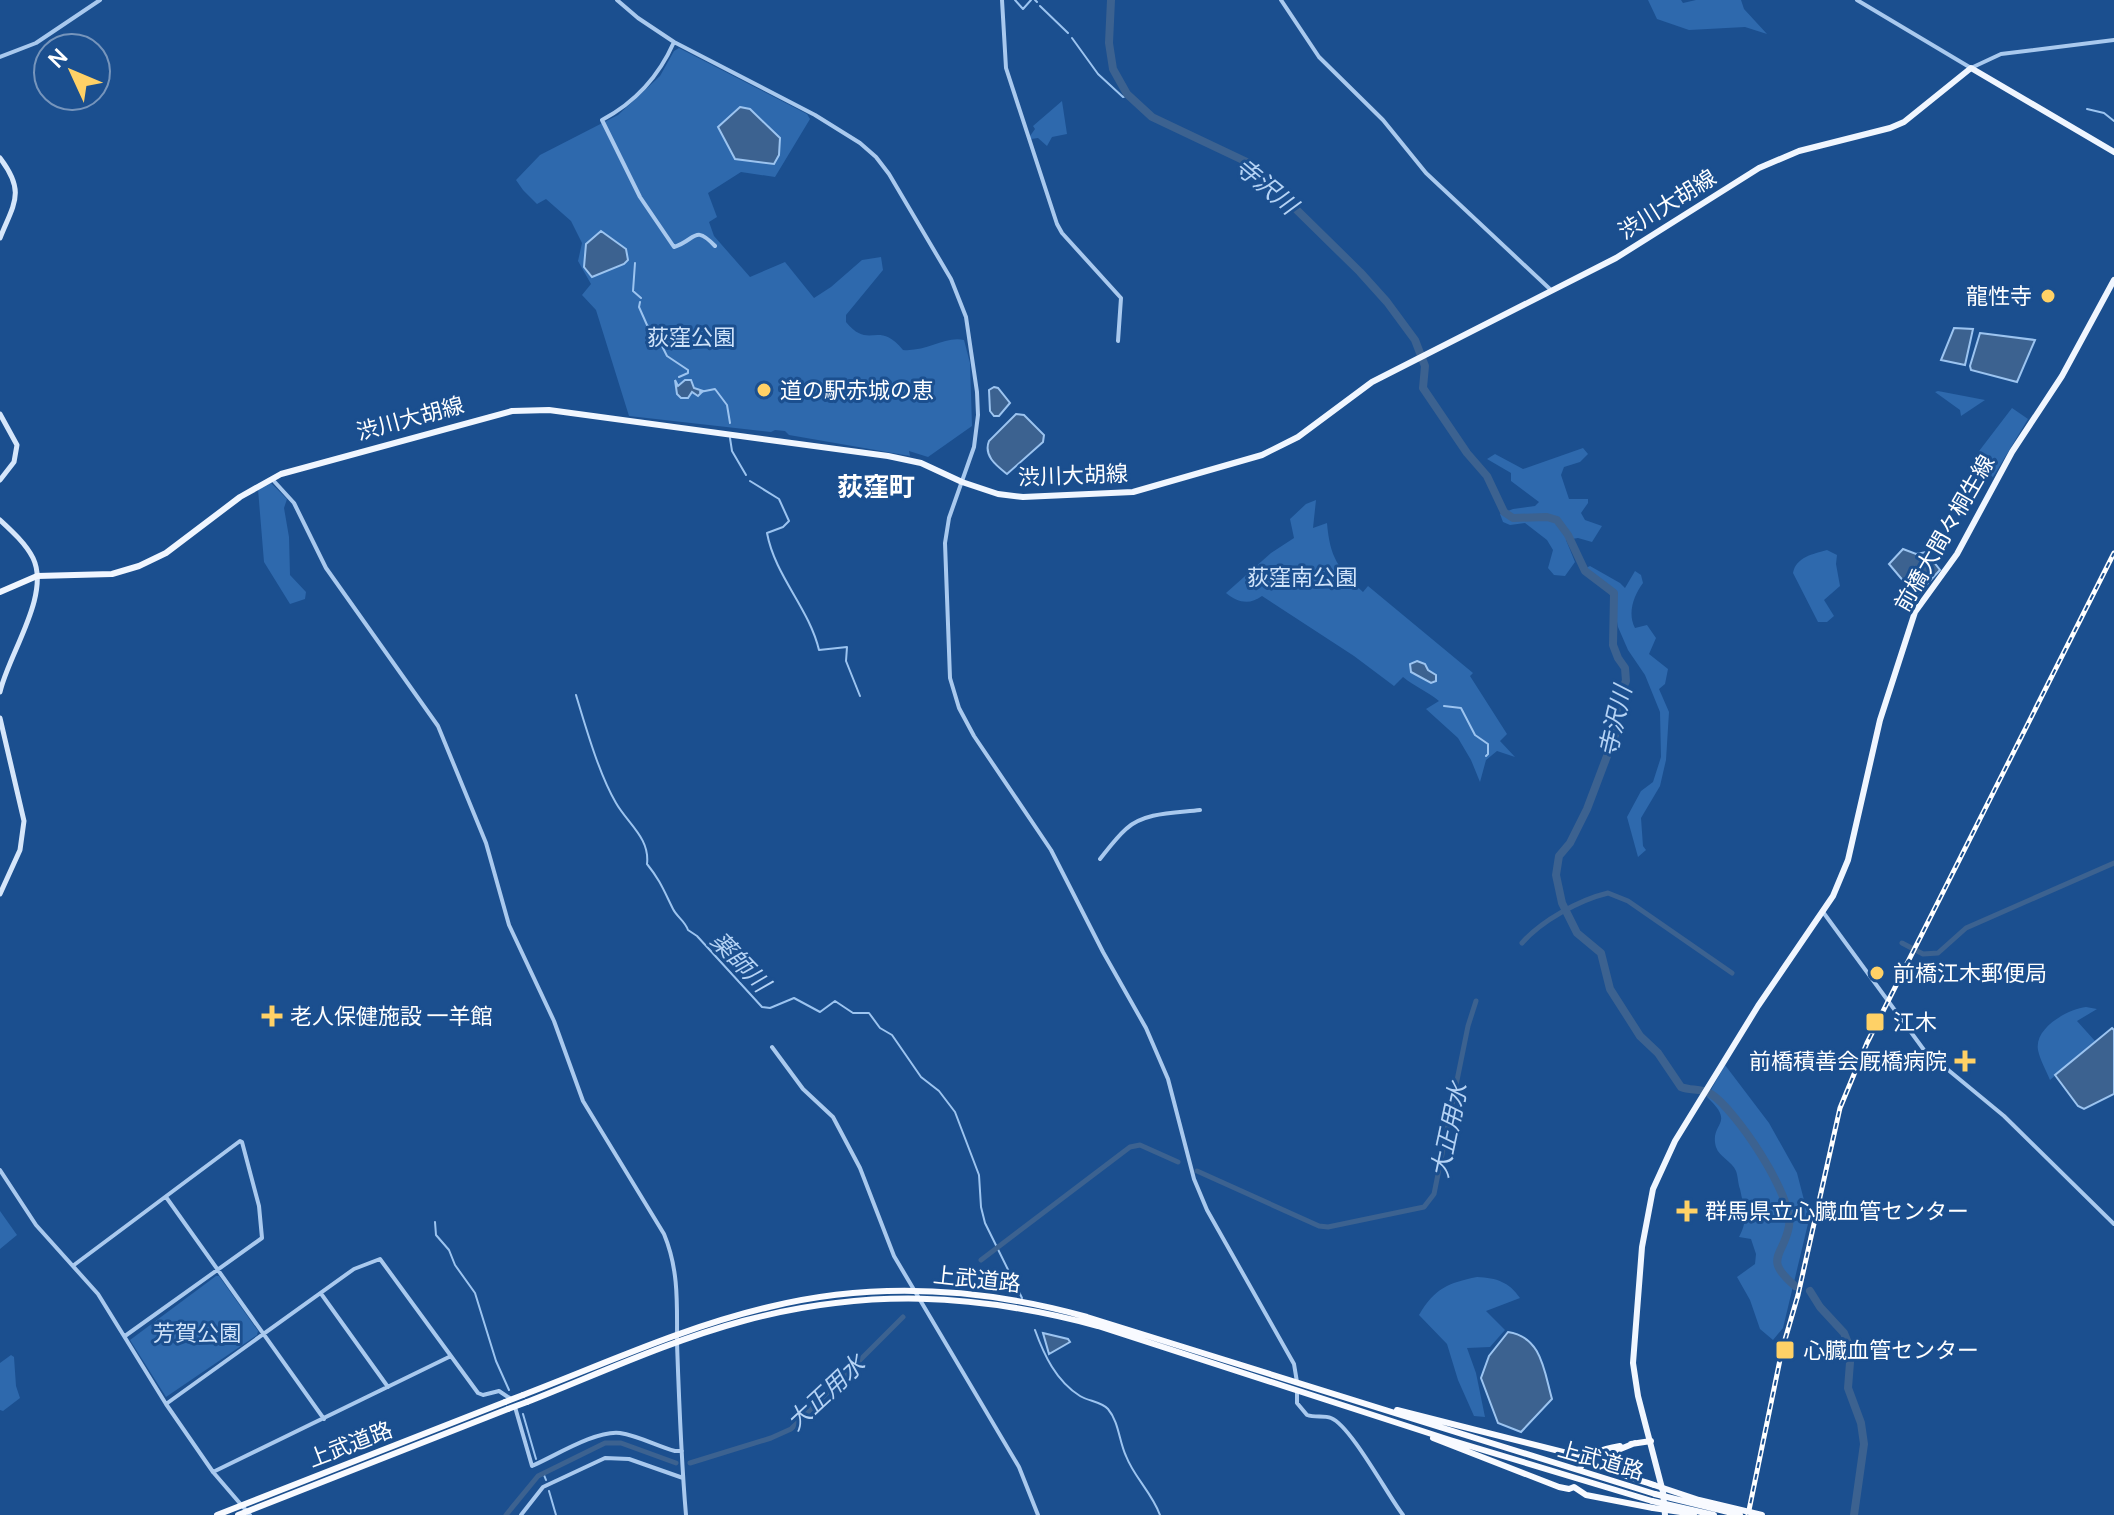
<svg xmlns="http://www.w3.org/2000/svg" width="2114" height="1515" font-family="Manrope,'Noto Sans JP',sans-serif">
<rect width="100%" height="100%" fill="#1b4f8f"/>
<path fill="#2e69ad" d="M1648,0H1681L1683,3L1696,0H1741L1744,9L1767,34L1745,27L1689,30L1657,19Z
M679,48L807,114L810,119L775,177L741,172L708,193L717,217L709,222L714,236L750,277L785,262L814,298L831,287L862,260L881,257L883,270L846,315V322C870,351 877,319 903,350C927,352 944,336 964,340L970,363L972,426L928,457L909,451L910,456L789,435L785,431L775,430L771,432L629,416L596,310L582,295L591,284L578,261L582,243L571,221L546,199L537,204L523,190L516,180L540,155L618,115L660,76L674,51Z
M1062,101L1067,134L1052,137L1047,146L1038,138L1031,139L1030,136L1035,129L1033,126Z
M1938,391L1985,400L1961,416L1960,410L1935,392Z
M2012,408L2028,419L1993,477L1982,470L1973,459Z
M1583,448L1588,454L1580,462L1564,467L1561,475L1569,499H1588V503L1581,513L1585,520L1602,526L1592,542L1578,538L1566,540L1575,562L1565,576L1554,575L1548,568L1553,550L1547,540L1525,523L1510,525L1503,522L1500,514L1513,509L1535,506L1539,502L1511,481V473L1487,459L1495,454L1523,469Z
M270,482L287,499L284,508L289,537L290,575L306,592L305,599L290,604L264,562L258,489Z
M1316,500L1313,528L1327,523C1330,558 1338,568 1363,592L1368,586L1473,673L1470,676L1507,734L1500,741L1515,757L1497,751L1486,760L1480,782L1471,760L1458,738L1426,709L1439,701C1427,691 1415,687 1403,677L1394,686L1354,656L1262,596C1250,605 1238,603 1226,593L1271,553L1294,538L1290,519L1306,504Z
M1827,550L1837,555L1836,564L1840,586L1824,600L1834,616L1827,622H1818L1793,573C1796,557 1813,554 1827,550Z
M1590,566L1620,583L1625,588L1635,571L1641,575L1643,583C1634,595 1627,613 1635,628L1647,625L1656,638L1649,654L1668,669L1665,684L1659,689L1669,712L1666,760L1660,786L1641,818L1643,846L1646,850L1638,857L1627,817L1641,791L1653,782L1661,757L1660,712L1645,675L1628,650L1618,627L1613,601L1607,589L1593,580L1586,568Z
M2086,1007L2097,1009L2077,1021L2095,1041L2050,1080C2046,1070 2040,1060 2038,1050C2034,1028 2068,1009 2086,1007Z
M1725,1065L1769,1123L1797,1173L1804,1200L1811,1203L1812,1207L1783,1328L1773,1340L1760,1329L1750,1300L1737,1277L1755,1264L1756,1254L1751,1239L1739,1237C1749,1218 1744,1209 1740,1189C1738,1184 1738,1176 1736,1171C1732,1161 1719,1157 1716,1147C1709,1122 1737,1125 1707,1097Z
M0,1211L17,1235L0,1249Z
M216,1276H219L258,1331L257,1335L166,1397L130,1340Z
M1477,1277C1497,1278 1509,1282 1520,1298L1486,1311L1505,1330L1490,1347L1467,1348L1476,1373L1485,1417L1474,1416L1458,1380L1447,1344L1419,1315C1435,1288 1448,1283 1477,1277Z
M11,1355L14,1357L16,1386L20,1398L3,1411L0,1410V1363Z"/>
<path fill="#3c6290" stroke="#9cc4f0" stroke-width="2" d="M740,107L750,109L780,138L779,155L774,164L735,159L718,127Z
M601,231L626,249L628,260L624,264L592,277L584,267L586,244Z
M1954,328L1973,329L1965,365L1941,360Z
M1980,333L2035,340L2017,382L1971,370L1970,366Z
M675,380L678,386L685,380H691L694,388L703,391L698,396L692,392L688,398H681L677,394Z
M994,387L998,388L1010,403L999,416H994L990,411L989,390Z
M1016,414L1024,415L1044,435L1043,442L1007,474C997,466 983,456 989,441Z
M1903,549L1916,554L1926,552L1940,570L1916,596L1889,564Z
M1417,661L1425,664L1428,670L1436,675V681L1431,683L1411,672L1410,664Z
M2112,1028L2114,1030V1094L2084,1109L2078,1106L2055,1075Z
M1508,1332C1542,1337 1544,1371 1552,1399L1521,1432L1498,1423L1481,1378L1489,1356Z
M1043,1333L1068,1339L1070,1342L1049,1354Z"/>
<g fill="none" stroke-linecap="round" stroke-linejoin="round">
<path stroke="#9cc4f0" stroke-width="2" d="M1015,0L1023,9L1031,0
M1035,0L1037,2
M1040,6L1068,33
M1072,38L1098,74L1123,97L1128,95
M2087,109L2104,113L2114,121
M1339,250L1337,252L1362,276
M635,263L633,291L641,298
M640,302L639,307L647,325L657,336L667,356L688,370V373L679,377
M700,392L715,389L727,405L730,423
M730,438L732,451L746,475
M750,481L779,499L789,521L783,527L767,533C775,576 809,608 819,650L847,647L846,661L860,696
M576,695C586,728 599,774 616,803C628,824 650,838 647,864C660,880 664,891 673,909C677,917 685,921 688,930L697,936L762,1007L770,1008L794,998L820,1012L835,1001L853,1013H869L880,1028L892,1035L921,1077L939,1091L955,1112L979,1175L981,1207L985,1223L1022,1298
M1444,706L1461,708L1475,735L1488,744V754L1486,756
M435,1222L436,1235L449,1250L455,1265L475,1293L496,1361L509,1390
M1035,1330C1044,1355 1056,1381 1080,1396C1088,1401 1102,1402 1108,1409C1119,1422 1119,1441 1126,1456C1134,1477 1152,1493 1160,1515
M523,1414L536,1459
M544,1475L546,1480
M549,1491L556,1515"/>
<path stroke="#3c6290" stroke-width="5" d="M1522,943C1541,921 1579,900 1608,893L1628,901L1732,973
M1902,943L1923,954L1938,953L1966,928L2114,863
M1197,1171L1319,1226L1328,1227L1424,1207L1434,1194L1468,1026L1476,1001
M981,1260L1130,1147L1140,1145L1178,1162
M690,1463L771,1438L791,1429L903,1317
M506,1515L538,1476L605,1443H621L676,1463"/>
<path stroke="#3c6290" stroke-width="8" d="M1111,0L1109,43L1113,69L1127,94L1152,117L1249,163L1360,272L1387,302L1415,340L1425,366L1423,388L1467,453L1487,476L1504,512L1513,518L1547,517L1557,520L1568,535L1585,571L1614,593L1613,645L1618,658L1625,668L1626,681L1616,703L1618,727L1587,809L1570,843L1559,856L1556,875L1562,903L1577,933L1601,953L1610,989L1640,1036L1658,1053L1681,1087C1691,1091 1700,1088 1711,1094C1735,1109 1794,1196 1789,1226C1784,1256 1762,1258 1795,1286
M1810,1291L1820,1307L1844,1333L1851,1350L1848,1388L1861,1423L1864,1444L1854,1515"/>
<path stroke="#a9c9ee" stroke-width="4" d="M617,0L638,18L674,42L815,115L860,143L876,157L889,174L951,279L966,317L977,392L978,415L974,447L949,518L945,543L950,678L959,708L974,736L1051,850L1103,952L1146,1028L1168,1079L1194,1179L1207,1210L1294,1364L1297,1382
M1002,0L1006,68L1057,224L1062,233L1121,298L1118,341
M1281,0L1319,57L1383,120L1426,173L1552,291
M1857,0L1971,68L2001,54L2114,40
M674,42C659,76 636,102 602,120L640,197L674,247C696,240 694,224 715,246
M0,57L36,43L100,0
M272,479L294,503L326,568L438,726L486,843L509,925L554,1021L583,1101L664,1234C679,1270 677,1304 677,1343C679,1400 681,1458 686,1515
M1100,859C1108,849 1116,838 1126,829C1144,812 1176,813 1200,810
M1823,912L1924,1050L2004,1116L2114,1224
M772,1047L803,1089L833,1117L860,1168L894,1256L1019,1467L1038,1515
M0,1170L36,1225L98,1294L166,1404L213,1472L250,1515
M166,1197L324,1419
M74,1265L240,1141L242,1142L259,1206L262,1238L125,1336
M322,1295L388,1387
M1297,1391V1403L1307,1415C1315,1418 1324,1415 1331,1418C1351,1426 1388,1496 1403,1515
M166,1404L354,1269L380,1259L478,1393L483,1395L499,1391L511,1399
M515,1407L532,1466C555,1456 596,1430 620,1433C639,1436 657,1446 675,1451H682
M213,1472L451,1356
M521,1515L543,1487L605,1458L629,1459L683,1478"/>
<path stroke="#d6e6fa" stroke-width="5" d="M0,158C26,192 14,203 0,238
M0,414L17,445L14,462L0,480
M0,520C12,531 26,544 33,558C51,595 8,655 0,692
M0,718L24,821L20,850L0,894"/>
<path stroke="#f0f6ff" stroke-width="6" d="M0,592L37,576L112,574L139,566L166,553L240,497L281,474L512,411L549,410L888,456L921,463L962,482L998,494L1023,497L1133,492L1262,455L1298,437L1372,382L1616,258L1759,168L1799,151L1890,128L1904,122L1971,68L2114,152
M1665,1515L1663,1492L1638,1396L1633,1363L1642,1247L1653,1189L1675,1141L1758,1006L1833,896L1848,860L1880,720L1915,612L1957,554L2012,452L2062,376L2114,280"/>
<path stroke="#f8faff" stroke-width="6" d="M523,1395C604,1364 684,1327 769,1307C875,1281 983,1288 1087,1317L1655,1494
M527,1402C598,1374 669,1341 743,1321C867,1288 975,1293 1098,1326L1450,1440L1652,1501
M1397,1410L1587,1458
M1433,1438L1559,1487L1569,1489L1574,1487L1586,1495L1653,1508
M1635,1443L1613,1452C1602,1474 1638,1479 1654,1485
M1631,1444L1651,1441
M1580,1468C1589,1452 1603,1449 1620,1446
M217,1515L505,1402
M238,1515L508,1409"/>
<defs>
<path id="rail" d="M1748,1515L1782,1350L1798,1295L1840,1108L1867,1043L2114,553"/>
</defs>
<use href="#rail" stroke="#fff" stroke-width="5"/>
<use href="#rail" stroke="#1b4f8f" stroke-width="2" stroke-dasharray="6" stroke-linecap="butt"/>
<path stroke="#f8faff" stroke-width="6" d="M505,1402L523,1395
M508,1409L527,1402
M1654,1485L1699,1500L1762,1515
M1655,1494L1740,1515
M1652,1501L1714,1515
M1653,1508L1694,1514"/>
</g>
<g fill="#ffd166" stroke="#1b4f8f" stroke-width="3">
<circle cx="2048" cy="296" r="8"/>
<circle cx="764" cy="390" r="8"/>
<circle cx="1877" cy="973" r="8"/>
<path d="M268 1004h8v8h8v8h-8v8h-8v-8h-8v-8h8z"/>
<rect x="1865" y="1012" width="20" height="20" rx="4"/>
<path d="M1961 1049h8v8h8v8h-8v8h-8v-8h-8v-8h8z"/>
<path d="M1683 1199h8v8h8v8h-8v8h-8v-8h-8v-8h8z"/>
<rect x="1775" y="1340" width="20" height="20" rx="4"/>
</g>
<g text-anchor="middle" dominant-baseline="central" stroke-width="6" stroke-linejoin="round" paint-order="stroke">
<g font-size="22" fill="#fff" stroke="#1b4f8f">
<text transform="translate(1667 204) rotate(-32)">渋川大胡線</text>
<text transform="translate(410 418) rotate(-15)">渋川大胡線</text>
<text transform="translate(1073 475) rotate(-2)">渋川大胡線</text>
<text transform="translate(1944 533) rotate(-60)">前橋大間々桐生線</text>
<text transform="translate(977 1279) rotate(6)">上武道路</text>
<text transform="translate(350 1444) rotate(-21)">上武道路</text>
<text transform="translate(1601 1460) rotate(16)">上武道路</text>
</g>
<g font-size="22" fill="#fff" stroke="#1b4f8f" text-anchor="start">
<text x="2032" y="296" text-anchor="end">龍性寺</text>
<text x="780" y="390">道の駅赤城の恵</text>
<text x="1893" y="973">前橋江木郵便局</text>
<text x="290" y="1016">老人保健施設 一羊館</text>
<text x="1893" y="1022">江木</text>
<text x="1947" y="1061" text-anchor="end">前橋積善会厩橋病院</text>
<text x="1705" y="1211">群馬県立心臓血管センター</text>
<text x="1803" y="1350">心臓血管センター</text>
</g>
<g font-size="22" fill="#cfe3fa" stroke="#1b4f8f">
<text x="691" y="337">荻窪公園</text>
<text x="1302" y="577">荻窪南公園</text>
<text x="197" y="1333">芳賀公園</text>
</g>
<g font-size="24" font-style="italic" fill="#b5d3f5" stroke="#1b4f8f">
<text transform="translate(1267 185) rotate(40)">寺沢川</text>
<text transform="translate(1614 721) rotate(-77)">寺沢川</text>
<text transform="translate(741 961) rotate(46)">薬師川</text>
<text transform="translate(1448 1130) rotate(-78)">大正用水</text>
<text transform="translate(825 1392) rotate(-43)">大正用水</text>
</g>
<g font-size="26" font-weight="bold" fill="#fff" stroke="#1b4f8f">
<text x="876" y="486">荻窪町</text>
</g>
</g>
<g transform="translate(72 72) rotate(314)"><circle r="38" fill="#1b4f8f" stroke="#7695bc" stroke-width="2"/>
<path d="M0-6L14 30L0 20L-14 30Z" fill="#ffd166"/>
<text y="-12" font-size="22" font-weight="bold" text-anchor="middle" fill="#ffffff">N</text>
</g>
</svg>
